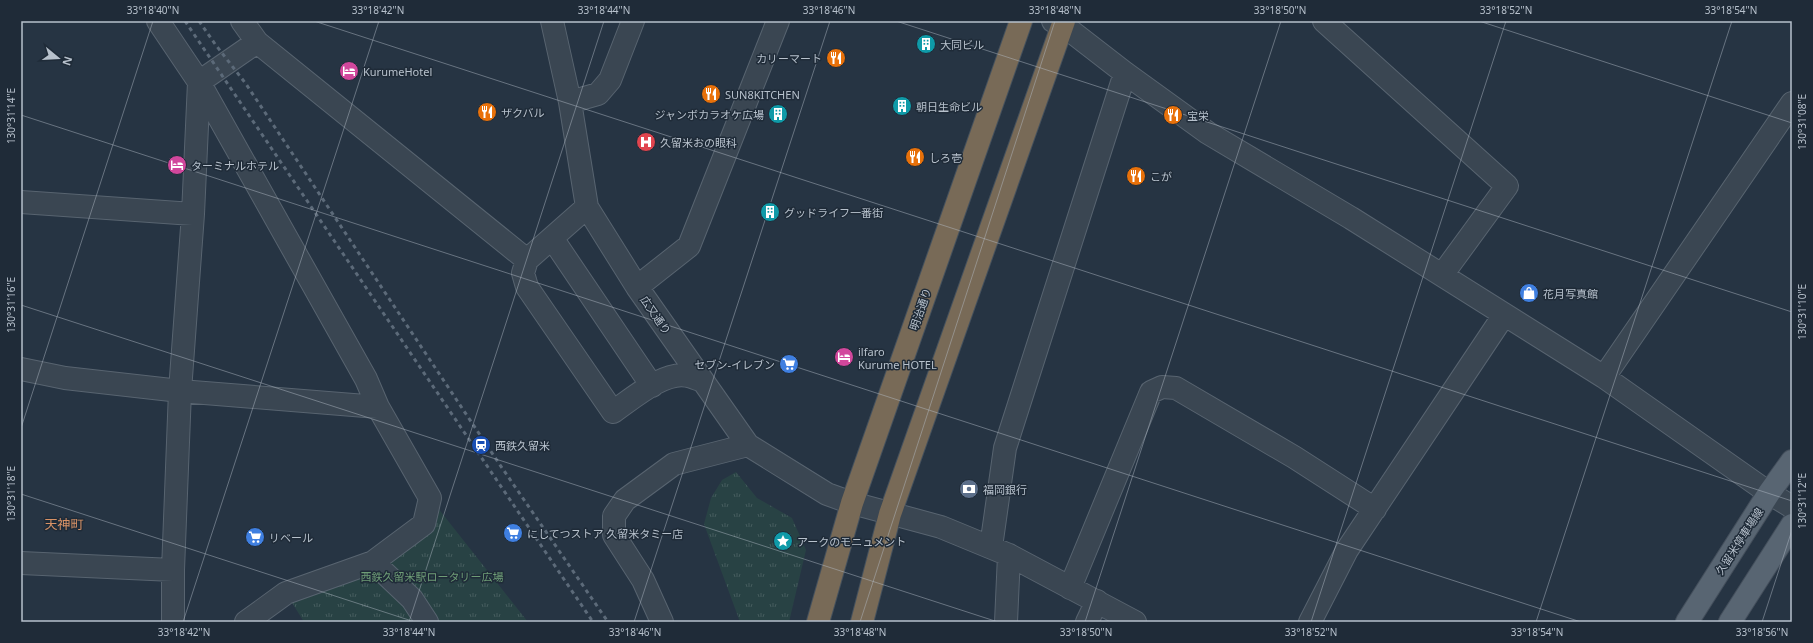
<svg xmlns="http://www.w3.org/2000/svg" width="1813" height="643" font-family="'Noto Sans','Noto Sans JP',sans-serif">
<defs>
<pattern id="park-tufts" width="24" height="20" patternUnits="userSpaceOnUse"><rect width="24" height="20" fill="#284244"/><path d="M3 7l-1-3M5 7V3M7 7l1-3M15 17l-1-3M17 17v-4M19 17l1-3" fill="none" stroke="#455c5e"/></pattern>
</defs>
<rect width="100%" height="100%" fill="#263443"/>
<path fill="url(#park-tufts)" d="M736,472L757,498L792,518L806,550L789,622H740L704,524L711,498L722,480Z
M430,498L528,622H304L286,593L373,562L424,524Z"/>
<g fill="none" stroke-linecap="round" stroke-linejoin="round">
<defs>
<path id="minor" d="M158,21L199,82L366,379L378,407L430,498L424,524L373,562L286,593L246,622
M242,21L257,42L527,260L587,207
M552,21L570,102L587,207L637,287L748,445L827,494L852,503L941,527L1009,555L1135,622
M1053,21L1063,25L1125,73L1208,133L1351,218L1604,377L1769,493L1792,507
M1324,21L1507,186L1442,275
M199,82L257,42
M570,102L598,94L610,80L633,21
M21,202L193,214L199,82
M193,214L180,391L378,407
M552,238L652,386
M527,260L523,273L527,287L613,412C632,399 665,370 688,376C693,377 699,380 703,381
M637,287L689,246L778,21
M21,369L65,378L180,391L173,570V622
M1604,377L1792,103
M991,547L1005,448L1125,73
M373,562L412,599L427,622
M21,563L173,570
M1070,588L1151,392L1162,387L1176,388L1294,457L1375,509
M662,622L643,580L614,535V516L625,500L674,464L748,445
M1006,622L1009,555
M1087,622L1097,601
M1310,622L1347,550L1504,315"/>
<path id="major" d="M1687,622L1769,493L1792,461
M1730,622L1792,525"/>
<path id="highway" d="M818,622L852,503L1021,21
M862,622L890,514L1064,21"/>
</defs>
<use href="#minor" stroke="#586470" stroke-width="24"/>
<use href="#major" stroke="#444f5c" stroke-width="24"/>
<use href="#highway" stroke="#45515d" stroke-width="24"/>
<use href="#minor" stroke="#3a4652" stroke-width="22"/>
<use href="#major" stroke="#586572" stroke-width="22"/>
<use href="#highway" stroke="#786a57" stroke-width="22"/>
<path stroke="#5c6a79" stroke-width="3" stroke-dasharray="4 4" stroke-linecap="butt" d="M185,21L593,622
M199,21L215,44L246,84L498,462L608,622"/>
</g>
<path fill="none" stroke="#b7c1cc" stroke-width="1" stroke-opacity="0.45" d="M314,21L1792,501M896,21L1792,312M1479,21L1792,123M21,115L1581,622M21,305L998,622M21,428L153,21M21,494L415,622M183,622L379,21M409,622L604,21M634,622L830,21M860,622L1055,21M1085,622L1281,21M1311,622L1506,21M1536,622L1732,21M1762,622L1792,530"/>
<defs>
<symbol id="building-disc" viewBox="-11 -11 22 22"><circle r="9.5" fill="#0f9aa8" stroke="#1f2b38"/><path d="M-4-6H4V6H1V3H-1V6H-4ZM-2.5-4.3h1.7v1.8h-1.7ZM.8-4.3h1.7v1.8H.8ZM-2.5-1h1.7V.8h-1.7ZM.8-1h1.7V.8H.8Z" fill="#fff"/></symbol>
<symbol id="restaurant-disc" viewBox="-11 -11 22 22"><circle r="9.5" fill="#e8710a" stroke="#1f2b38"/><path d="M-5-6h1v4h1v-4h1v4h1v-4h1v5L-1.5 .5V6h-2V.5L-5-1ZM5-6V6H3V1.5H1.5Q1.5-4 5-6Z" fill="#fff"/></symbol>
<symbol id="hotel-disc" viewBox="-11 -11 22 22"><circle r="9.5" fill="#d1479c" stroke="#1f2b38"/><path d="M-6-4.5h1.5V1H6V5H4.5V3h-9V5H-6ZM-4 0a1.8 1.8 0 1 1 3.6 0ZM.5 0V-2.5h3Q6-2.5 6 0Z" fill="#fff"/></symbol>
<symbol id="hospital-disc" viewBox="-11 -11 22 22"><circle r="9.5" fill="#e0444e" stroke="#1f2b38"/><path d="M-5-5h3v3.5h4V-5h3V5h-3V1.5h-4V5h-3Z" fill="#fff"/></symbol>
<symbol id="shop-disc" viewBox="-11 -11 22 22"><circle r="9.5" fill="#3f7fe0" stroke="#1f2b38"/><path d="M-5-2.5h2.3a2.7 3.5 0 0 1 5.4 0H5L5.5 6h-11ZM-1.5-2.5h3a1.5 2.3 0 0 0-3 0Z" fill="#fff"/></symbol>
<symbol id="supermarket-disc" viewBox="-11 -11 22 22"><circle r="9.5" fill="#3f7fe0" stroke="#1f2b38"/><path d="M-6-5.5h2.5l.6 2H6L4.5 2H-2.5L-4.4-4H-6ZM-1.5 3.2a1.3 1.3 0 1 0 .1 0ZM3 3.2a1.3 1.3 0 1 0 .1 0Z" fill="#fff"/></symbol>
<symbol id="station-disc" viewBox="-11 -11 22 22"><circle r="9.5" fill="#1a4fb4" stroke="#1f2b38"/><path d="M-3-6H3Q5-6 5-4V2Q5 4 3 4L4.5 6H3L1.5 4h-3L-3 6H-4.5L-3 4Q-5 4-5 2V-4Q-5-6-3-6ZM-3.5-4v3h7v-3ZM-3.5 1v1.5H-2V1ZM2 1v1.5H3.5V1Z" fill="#fff"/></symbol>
<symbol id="bank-disc" viewBox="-11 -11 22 22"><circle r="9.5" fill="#5c6f8a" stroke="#1f2b38"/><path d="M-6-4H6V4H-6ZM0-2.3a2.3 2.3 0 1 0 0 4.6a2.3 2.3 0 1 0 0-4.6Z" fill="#fff"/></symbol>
<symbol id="sight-disc" viewBox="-11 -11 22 22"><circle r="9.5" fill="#0f9aa8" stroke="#1f2b38"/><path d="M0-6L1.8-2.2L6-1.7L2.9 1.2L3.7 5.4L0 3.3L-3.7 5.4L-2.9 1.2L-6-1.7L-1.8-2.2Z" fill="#fff"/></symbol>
</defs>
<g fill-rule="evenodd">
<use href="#building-disc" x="915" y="33" width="22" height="22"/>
<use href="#restaurant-disc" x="825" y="47" width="22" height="22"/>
<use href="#hotel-disc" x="338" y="60" width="22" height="22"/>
<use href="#restaurant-disc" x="700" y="83" width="22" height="22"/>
<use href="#building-disc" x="891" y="95" width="22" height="22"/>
<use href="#restaurant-disc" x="476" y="101" width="22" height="22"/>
<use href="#building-disc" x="767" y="103" width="22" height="22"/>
<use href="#restaurant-disc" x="1162" y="104" width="22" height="22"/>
<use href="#hospital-disc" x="635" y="131" width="22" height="22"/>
<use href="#restaurant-disc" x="904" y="146" width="22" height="22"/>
<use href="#hotel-disc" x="166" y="154" width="22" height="22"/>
<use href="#restaurant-disc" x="1125" y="165" width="22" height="22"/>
<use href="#building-disc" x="759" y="201" width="22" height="22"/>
<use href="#shop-disc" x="1518" y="282" width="22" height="22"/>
<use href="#hotel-disc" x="833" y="346" width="22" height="22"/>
<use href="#supermarket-disc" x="778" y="353" width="22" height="22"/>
<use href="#station-disc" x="470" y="434" width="22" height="22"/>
<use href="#bank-disc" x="958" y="478" width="22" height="22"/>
<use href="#supermarket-disc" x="502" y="522" width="22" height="22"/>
<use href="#supermarket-disc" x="244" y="526" width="22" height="22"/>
<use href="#sight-disc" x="772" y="530" width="22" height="22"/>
</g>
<g text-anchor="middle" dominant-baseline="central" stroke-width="3" stroke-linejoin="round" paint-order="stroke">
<g font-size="11" fill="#b7c1cc" stroke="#1f2b38" text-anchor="start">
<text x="940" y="44">大同ビル</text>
<text x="822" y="58" text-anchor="end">カリーマート</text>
<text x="363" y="71">KurumeHotel</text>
<text x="725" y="94">SUN8KITCHEN</text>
<text x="916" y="106">朝日生命ビル</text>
<text x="501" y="112">ザクバル</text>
<text x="764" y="114" text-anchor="end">ジャンボカラオケ広場</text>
<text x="1187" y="115">宝栄</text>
<text x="660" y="142">久留米おの眼科</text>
<text x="929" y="157">しろ壱</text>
<text x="191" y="165">ターミナルホテル</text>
<text x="1150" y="176">こが</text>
<text x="784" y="212">グッドライフ一番街</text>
<text x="1543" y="293">花月写真館</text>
<text x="858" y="351">ilfaro<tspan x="858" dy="13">Kurume HOTEL</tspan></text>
<text x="775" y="364" text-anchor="end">セブン-イレブン</text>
<text x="495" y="445">西鉄久留米</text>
<text x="983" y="489">福岡銀行</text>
<text x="527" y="533">にしてつストア 久留米タミー店</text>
<text x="269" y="537">リベール</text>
<text x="797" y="541">アークのモニュメント</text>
</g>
<g font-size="11" fill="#b7c1cc" stroke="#1f2b38">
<text transform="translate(920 309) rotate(-71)">明治通り</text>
<text transform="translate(656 315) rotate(55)">広又通り</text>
<text transform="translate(1739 541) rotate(-57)">久留米停車場線</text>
</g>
<g font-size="11" fill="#6e9d76" stroke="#1f2b38">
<text x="432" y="576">西鉄久留米駅ロータリー広場</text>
</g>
<g font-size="13" fill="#d89266" stroke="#1f2b38">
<text x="64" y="524">天神町</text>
</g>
</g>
<rect width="1813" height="643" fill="none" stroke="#1f2b38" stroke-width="44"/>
<g transform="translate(58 58) rotate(108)" stroke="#1f2b38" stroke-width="3" paint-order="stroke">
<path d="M0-3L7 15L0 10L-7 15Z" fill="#b7c1cc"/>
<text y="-6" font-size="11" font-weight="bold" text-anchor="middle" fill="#b7c1cc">N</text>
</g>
<rect x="22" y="22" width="1769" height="599" fill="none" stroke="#b7c1cc" stroke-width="1.5"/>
<g font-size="10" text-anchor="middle" fill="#b7c1cc">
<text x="153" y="14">33°18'40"N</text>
<text x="378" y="14">33°18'42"N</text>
<text x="604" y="14">33°18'44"N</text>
<text x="829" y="14">33°18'46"N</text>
<text x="1055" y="14">33°18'48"N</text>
<text x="1280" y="14">33°18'50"N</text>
<text x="1506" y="14">33°18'52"N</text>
<text x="1731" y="14">33°18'54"N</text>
<text transform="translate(11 116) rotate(-90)" y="4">130°31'14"E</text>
<text transform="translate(1802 122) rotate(-90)" y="4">130°31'08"E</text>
<text transform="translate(11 305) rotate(-90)" y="4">130°31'16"E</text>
<text transform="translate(1802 312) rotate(-90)" y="4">130°31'10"E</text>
<text transform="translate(11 494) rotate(-90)" y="4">130°31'18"E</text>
<text transform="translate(1802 501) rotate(-90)" y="4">130°31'12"E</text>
<text x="184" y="636">33°18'42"N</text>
<text x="409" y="636">33°18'44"N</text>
<text x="635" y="636">33°18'46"N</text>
<text x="860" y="636">33°18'48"N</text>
<text x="1086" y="636">33°18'50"N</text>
<text x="1311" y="636">33°18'52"N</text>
<text x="1537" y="636">33°18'54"N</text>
<text x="1762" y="636">33°18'56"N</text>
</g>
</svg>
